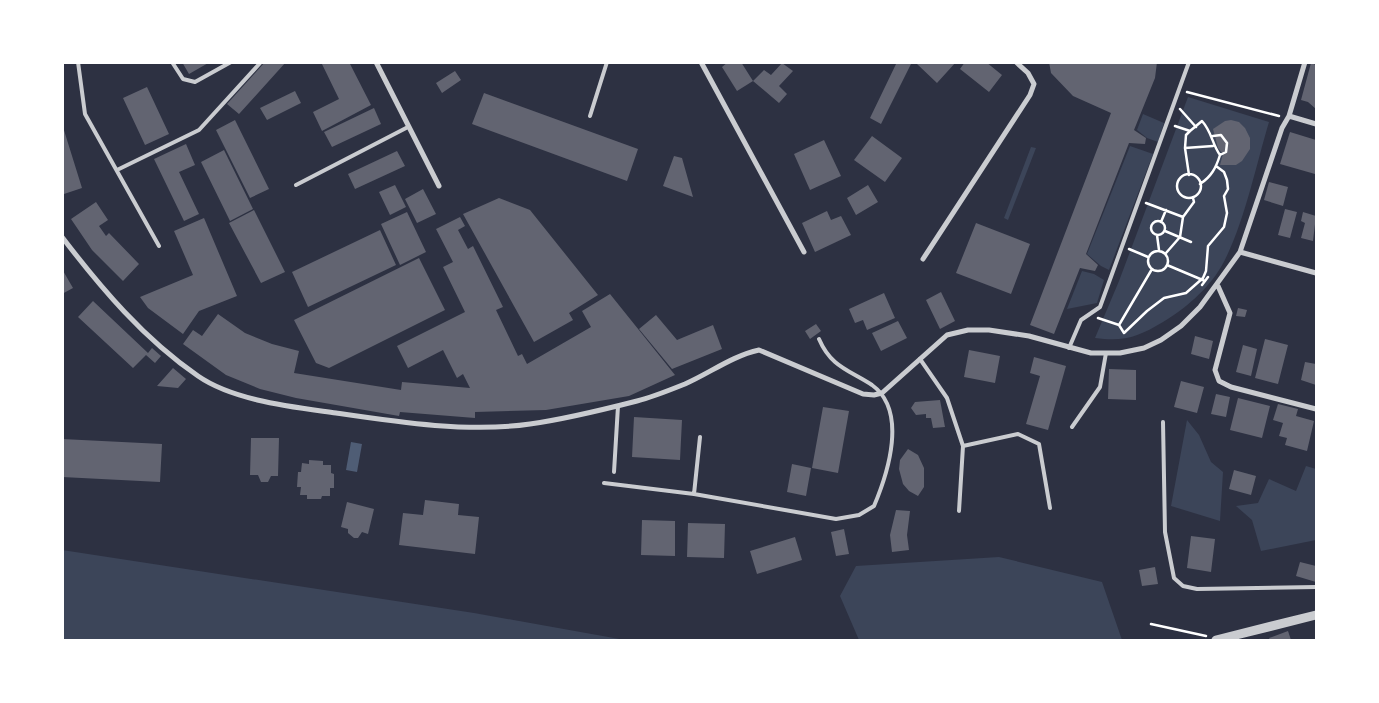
<svg xmlns="http://www.w3.org/2000/svg" width="1379" height="703" font-family="'Archivo Narrow',sans-serif">
<rect width="100%" height="100%" fill="#2d3142"/>
<path fill="#3c4559" d="M1188,97L1269,122C1256,165 1243,229 1221,267C1208,289 1185,309 1163,322C1138,337 1124,342 1095,338L1119,281Z
M1143,114L1164,123L1158,142L1147,138L1137,130Z
M1130,146L1153,154L1109,270L1101,266L1087,254Z
M1031,147L1036,148L1008,220L1004,218Z
M1082,271L1094,274L1104,280L1097,303L1067,309Z
M1187,420L1199,435L1211,462L1223,472L1220,521L1171,506Z
M1306,466L1316,469V540L1261,551L1252,520L1236,506L1258,503L1269,479L1296,491Z
M62,550L474,613L625,640H63Z
M999,557L1102,582L1122,640H859L840,596L856,566Z"/>
<path fill="#4f5d75" d="M351,442L362,444L357,472L346,470Z"/>
<path fill="#626471" d="M182,62H210L189,74Z
M265,62H286L239,114L227,104Z
M321,62H349L371,105L322,131L313,112L339,99Z
M728,62H741L753,81L737,91L722,67Z
M897,62H912L881,124L870,118Z
M918,62H956L937,83L917,64Z
M965,62H986L1002,75L989,92L960,69Z
M1049,62H1157L1155,78L1134,130L1146,138L1145,144L1129,143L1086,254L1098,265L1095,271L1080,268L1054,334L1030,325L1111,113L1073,96L1051,73Z
M782,63L793,71L779,86L787,94L779,103L753,81L764,70L771,75Z
M1311,63L1316,65V109L1308,102L1301,100Z
M455,71L461,80L442,93L436,83Z
M147,87L169,134L145,145L123,98Z
M295,91L301,103L267,120L260,108Z
M484,93L638,149L627,181L472,124Z
M374,108L381,124L332,147L324,132Z
M235,120L269,189L250,198L216,130Z
M1231,120L1239,122L1245,128L1250,138V149L1242,161L1236,165H1220L1223,154L1218,148L1213,129L1225,121Z
M63,127L82,188L64,194L62,189Z
M1290,132L1316,140L1315,174L1280,164Z
M872,136L902,158L885,182L854,160Z
M824,140L841,176L810,190L794,154Z
M186,144L195,165L179,172L199,214L184,221L154,159Z
M224,150L253,209L230,221L201,162Z
M397,151L405,166L355,189L348,174Z
M674,156L682,158L693,197L663,186Z
M1269,182L1288,187L1283,206L1264,200Z
M395,185L406,207L390,215L379,192Z
M868,185L878,202L856,215L847,198Z
M423,189L436,214L417,223L405,199Z
M499,198L530,210L598,295L569,313L573,320L534,342L463,214Z
M96,202L108,220L99,226L106,236L109,233L139,264L123,281L92,250L71,219Z
M1285,209L1297,212L1290,238L1278,235Z
M254,210L285,272L261,283L229,223Z
M827,211L831,220L841,216L851,235L815,252L802,223Z
M407,212L426,252L400,265L381,224Z
M1303,212L1316,216L1313,241L1301,238L1305,223L1301,221Z
M460,217L465,226L458,230L468,249L473,246L503,307L496,310L518,356L522,354L527,364L591,327L582,311L610,294L675,375L629,396L546,410L475,412V418L400,412L399,416L296,398L260,389L226,375L183,344L193,330L202,336L218,314L245,333L272,344L299,351L294,373L401,390L402,382L470,388L463,374L457,378L443,350L408,368L397,346L465,312L443,267L453,262L436,229Z
M204,218L237,296L199,311L183,334L148,308L140,297L193,275L174,231Z
M976,223L1030,244L1011,294L956,273Z
M380,230L396,265L308,307L292,272Z
M419,258L445,310L329,368L316,363L294,320Z
M62,269L73,288L62,294Z
M941,292L955,321L940,329L926,300Z
M884,293L895,318L867,330L863,320L855,323L849,309Z
M93,301L148,353L152,348L161,356L155,363L146,355L133,368L78,317Z
M1238,308L1247,310L1245,317L1236,316Z
M656,315L677,340L713,325L722,349L672,369L639,329Z
M898,321L907,338L881,351L872,333Z
M816,324L821,331L810,339L805,331Z
M1195,336L1213,341L1209,359L1191,354Z
M1265,339L1288,345L1278,384L1255,378Z
M1243,345L1257,349L1251,376L1236,372Z
M969,350L1000,356L995,383L964,377Z
M1034,357L1066,366L1048,430L1026,424L1040,376L1030,373Z
M1305,362L1316,364V385L1301,380Z
M173,368L186,379L178,388L157,386Z
M1109,369L1136,370V400L1108,399Z
M1181,381L1204,387L1197,413L1174,407Z
M1216,394L1230,397L1226,417L1211,414Z
M1238,398L1270,406L1262,438L1230,430Z
M940,400L945,427L933,428L931,418H926V414L916,415L911,408L915,402Z
M1278,404L1298,409L1296,416L1314,421L1307,451L1285,445L1287,438L1279,436L1283,423L1273,420Z
M823,407L849,411L838,473L812,468Z
M634,417L682,420L680,460L632,457Z
M251,438H279L278,476H271L268,482H261L258,475H250Z
M62,439L162,444L160,482L62,477Z
M908,449L918,455L924,468V487L918,496L909,491L903,484L899,469L900,460Z
M309,460L323,461V465H331V473L334,474V488H330V496H322L321,499H307V495H300L301,487H297L298,472H301L302,463L309,464Z
M792,464L811,468L806,496L787,492Z
M1234,470L1256,476L1251,495L1229,489Z
M425,500L459,504L458,515L479,517L475,554L399,545L403,513L423,515Z
M347,502L374,509L368,534L362,532L358,538H354L348,533V529L341,527Z
M896,510L910,511L907,535L909,550L892,552L890,535Z
M642,520L675,521V556L641,555Z
M688,523L725,524L724,558L687,557Z
M844,529L849,554L836,556L831,532Z
M1191,536L1215,539L1211,572L1187,568Z
M795,537L802,560L757,574L750,551Z
M1300,562L1316,566V582L1296,576Z
M1155,567L1158,584L1142,586L1139,570Z
M1288,631L1291,640H1270L1269,638Z"/>
<g fill="none" stroke-linecap="round" stroke-linejoin="round">
<path stroke="#fff" stroke-width="2.5" d="M1187,92L1279,116
M1180,109L1196,127
M1175,126L1190,131L1186,135L1185,148L1189,175
M1190,131L1202,121C1212,132 1212,144 1220,155C1216,168 1211,177 1200,184
M1213,136L1221,135L1227,143L1226,152L1220,155
M1185,148L1213,146
M1177 186a12 12 0 1 1 24 0a12 12 0 1 1-24 0Z
M1146,203L1183,217
M1151 228a7 7 0 1 1 14 0a7 7 0 1 1-14 0Z
M1161,222L1166,210
M1165,231L1191,242
M1157,235L1159,250
M1129,249L1148,257
M1148 261a10 10 0 1 1 20 0a10 10 0 1 1-20 0Z
M1166,253L1180,237L1183,217L1194,202L1193,198
M1167,265L1205,281
M1202,285L1208,277
M1098,318L1119,325L1152,269
M1119,325L1124,333L1147,311L1164,298L1186,293L1203,278L1206,271L1208,246L1224,227L1227,213L1224,196L1228,189L1227,180L1224,172L1216,166
M1151,624L1206,636"/>
<path stroke="#caccd0" stroke-width="4" d="M78,62L85,114L159,246
M172,62L183,79L195,82L231,62
M590,116L607,62
M117,170L199,130L261,62
M296,185L408,127
M1069,348L1081,320L1100,307L1189,62
M920,359L947,398L963,446L959,511
M1163,422L1165,532L1174,578L1183,586L1197,589L1316,587
M1072,427L1100,387L1106,353
M963,446L1018,434L1039,444L1050,508
M614,472L618,406
M604,483L694,494L836,519L859,515L874,506C888,473 908,411 872,385C849,370 831,367 819,339
M694,494L700,437"/>
<path stroke="#caccd0" stroke-width="5" d="M376,62L439,186
M701,62L804,252
M1289,116L1316,124
M62,237C101,288 144,339 198,376C234,401 294,407 336,413C397,422 469,433 530,424C566,419 602,410 637,401C653,397 670,390 685,384C710,373 732,356 759,350L863,394L874,395L882,393L947,335L968,330H989L1029,336L1091,353H1120L1144,348L1161,340L1181,326L1200,307L1240,252L1282,128L1289,116L1305,62
M1240,252L1316,273
M923,259L1030,95L1034,84L1028,73L1016,62
M1218,286L1230,313L1215,370L1219,381L1231,387L1316,409"/>
<path stroke="#caccd0" stroke-width="9" d="M1216,640L1316,615"/>
</g>
<rect width="1379" height="703" fill="none" stroke="#ffffff" stroke-width="128"/>
</svg>
